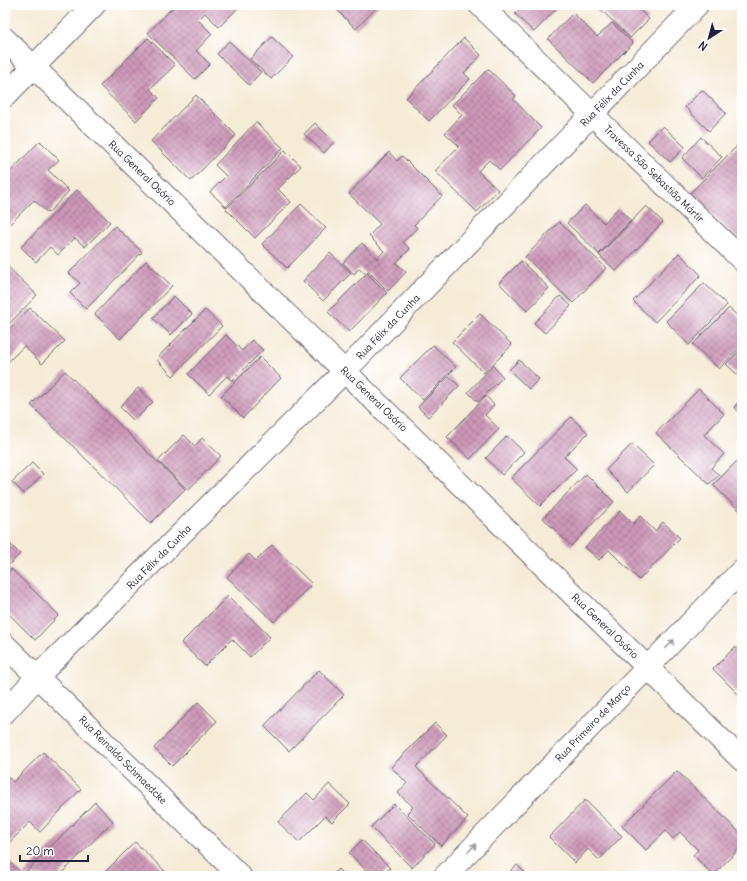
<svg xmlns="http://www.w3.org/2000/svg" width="747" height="881" font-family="Delius,sans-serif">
<defs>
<pattern id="building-cross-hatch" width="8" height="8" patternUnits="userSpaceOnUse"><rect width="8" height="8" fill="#cd99b8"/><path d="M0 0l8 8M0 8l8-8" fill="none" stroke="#a67c97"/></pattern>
</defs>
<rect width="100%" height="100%" fill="#fff"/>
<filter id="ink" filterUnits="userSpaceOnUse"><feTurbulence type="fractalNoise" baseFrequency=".025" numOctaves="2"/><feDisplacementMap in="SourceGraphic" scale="8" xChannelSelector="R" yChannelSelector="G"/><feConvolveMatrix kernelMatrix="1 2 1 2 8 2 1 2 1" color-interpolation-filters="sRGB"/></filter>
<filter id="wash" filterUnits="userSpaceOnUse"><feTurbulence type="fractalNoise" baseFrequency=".012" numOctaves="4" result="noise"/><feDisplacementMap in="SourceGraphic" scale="16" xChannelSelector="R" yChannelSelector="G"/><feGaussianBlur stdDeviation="0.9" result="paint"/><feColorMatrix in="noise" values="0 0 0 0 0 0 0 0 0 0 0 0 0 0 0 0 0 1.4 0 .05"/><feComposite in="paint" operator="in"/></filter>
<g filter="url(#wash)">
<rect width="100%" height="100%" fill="#f6ebd7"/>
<g id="blocks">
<path fill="url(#building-cross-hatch)" d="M175,5L240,6L219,27L205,13L198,20L212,34L196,51L210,64L195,79L148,33Z
M338,5H379L356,29L335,8Z
M523,5H560L534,32L515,14Z
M596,5H635L649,19L630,38Z
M648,5H659L654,10Z
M573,13L597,37L612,23L633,43L593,83L548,39Z
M742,20V30L737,25Z
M272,37L293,57L271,79L250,59Z
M148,38L175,65L150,89L159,98L136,121L100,86Z
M464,38L481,55L464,73L470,79L429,121L406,98Z
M229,41L261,72L249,85L217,54Z
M488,69L516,96L513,99L541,128L500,170L489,160L478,171L498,190L477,212L435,171L459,146L445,133L462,115L452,105Z
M702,90L726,113L709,131L685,107Z
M196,95L236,135L191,181L151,141Z
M256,122L283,148L226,207L210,192L226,176L215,165Z
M315,123L334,142L324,153L304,134Z
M663,126L685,147L670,162L648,141Z
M701,137L722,157L702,178L682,158Z
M40,141L59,160L48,170L69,191L48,213L34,200L5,229V177Z
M742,141V244L690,193Z
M285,150L301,166L278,189L291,202L255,238L226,209Z
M389,152L397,161L402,156L442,196L414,225L417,228L403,242L410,249L396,263L406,272L388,291L368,271L367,273L387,293L349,332L328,312L366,274L359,268L354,274L343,263L362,243L377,259L384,251L369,236L380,224L349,194Z
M77,190L110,222L85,247L75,238L58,255L50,247L36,262L21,247Z
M301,204L326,228L287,268L262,244Z
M585,205L604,223L618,208L631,221L599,254L567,223Z
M646,206L663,222L616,271L599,255Z
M559,222L606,268L573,303L525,257Z
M115,226L142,252L86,309L70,293L80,283L69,273Z
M330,253L351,273L323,301L303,281Z
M679,253L701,275L655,322L633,301Z
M146,261L172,286L120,339L95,314Z
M521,261L549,288L527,311L499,283Z
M5,264L37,295L5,328Z
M704,283L727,305L689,345L666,321Z
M174,296L192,314L171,335L153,318Z
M560,296L571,306L545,333L534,323Z
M30,308L65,341L42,364L24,346L7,363L5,361V333Z
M729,308L742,320V345L719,369L693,344Z
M205,310L222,326L173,376L156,359Z
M480,314L512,345L484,373L452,342Z
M226,335L242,351L252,340L263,350L232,381L227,376L209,394L188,374Z
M433,345L456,367L423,400L400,378Z
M742,348V379L726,364Z
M260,357L281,378L243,418L221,396Z
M519,360L539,379L529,389L509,370Z
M493,366L503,377L478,402L468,392Z
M65,371L185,489L151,523L31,405Z
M449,376L459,386L428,417L418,407Z
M138,388L153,402L134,421L120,407Z
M699,389L724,414L704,435L724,454L711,468L719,475L709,484L656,433Z
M486,396L494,405L485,415L499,429L470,459L447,437Z
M742,399V415L734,407Z
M571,417L588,433L564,457L577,469L540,506L511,478Z
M184,435L195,446L202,438L221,456L188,490L158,461Z
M507,436L524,452L502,475L486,458Z
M632,444L654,465L628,492L606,470Z
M737,461L742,466V513L713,485Z
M32,463L43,474L24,494L12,482Z
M586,474L614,502L571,546L543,518Z
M620,511L633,524L640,516L655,531L663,522L680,538L639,580L609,550L599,560L585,547Z
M5,539L20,554L5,569Z
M272,545L312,584L274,622L227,577L249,554L256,561Z
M11,569L59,615L35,640L5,610V575Z
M228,596L270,637L250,657L232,639L205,666L181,643Z
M735,647L742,654V698L713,669Z
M319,670L344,695L289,751L264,726Z
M198,702L217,721L172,766L154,748Z
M435,723L447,735L416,767L468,818L441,846L407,813L413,807L398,793L407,783L391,767Z
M43,752L81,789L40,832L30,822L5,847V778L7,776L13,782Z
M677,771L742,835V846L713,875L693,855L698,850L680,832L673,839L666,831L646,850L622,826Z
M329,784L350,804L332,822L325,816L299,842L278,822L307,793L314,800Z
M585,800L622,836L599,860L588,849L575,863L549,837Z
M95,802L113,821L59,876H5V864L8,860L23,875Z
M394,804L435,844L412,868L371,827Z
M362,840L390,868L382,876H372L349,853Z
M135,842L170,876H101Z
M517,865L528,876H506Z
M742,866V876H732Z
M338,869L345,876H331Z"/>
</g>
</g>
<g filter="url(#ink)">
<use href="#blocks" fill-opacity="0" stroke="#6c6872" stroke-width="1"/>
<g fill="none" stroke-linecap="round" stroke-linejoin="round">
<defs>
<path id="minor" d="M480,5L742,260
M5,39L742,760
M5,96L94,5
M5,645L240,876
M5,712L38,676L345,371L697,5
M445,876L742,570"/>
</defs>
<use href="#minor" stroke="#6c6872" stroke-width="24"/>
<use href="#minor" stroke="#fff" stroke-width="22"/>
</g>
<defs><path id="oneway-shaft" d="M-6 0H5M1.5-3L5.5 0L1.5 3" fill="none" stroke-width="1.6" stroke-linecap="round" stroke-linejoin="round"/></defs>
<g stroke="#9c9ca7">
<use href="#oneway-shaft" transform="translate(670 644) rotate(-46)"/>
<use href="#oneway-shaft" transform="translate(472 848) rotate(-46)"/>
</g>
</g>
<g text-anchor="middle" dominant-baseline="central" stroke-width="4" stroke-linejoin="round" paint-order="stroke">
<g font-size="10" fill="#22223b" stroke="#fff">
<text transform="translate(612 94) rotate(-46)">Rua Félix da Cunha</text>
<text transform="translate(142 173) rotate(44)">Rua General Osório</text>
<text transform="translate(654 174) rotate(44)">Travessa São Sebastião Mártir</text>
<text transform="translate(388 327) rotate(-46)">Rua Félix da Cunha</text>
<text transform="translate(374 399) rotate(44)">Rua General Osório</text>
<text transform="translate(159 557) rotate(-45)">Rua Félix da Cunha</text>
<text transform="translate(605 626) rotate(44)">Rua General Osório</text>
<text transform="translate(593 723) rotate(-46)">Rua Primeiro de Março</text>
<text transform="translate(123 760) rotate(45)">Rua Reinaldo Schmaedcke</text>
</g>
</g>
<rect width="747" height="881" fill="none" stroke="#fff" stroke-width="20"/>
<g transform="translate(709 38) rotate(216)" stroke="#ffffff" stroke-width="3" paint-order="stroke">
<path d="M0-3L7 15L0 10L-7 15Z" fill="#22223b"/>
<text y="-6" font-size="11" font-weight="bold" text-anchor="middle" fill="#22223b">N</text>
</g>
<path d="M20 855v6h68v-6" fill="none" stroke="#22223b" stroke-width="2"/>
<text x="26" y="855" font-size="12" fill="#22223b" stroke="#ffffff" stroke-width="3" paint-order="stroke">20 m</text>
</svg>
